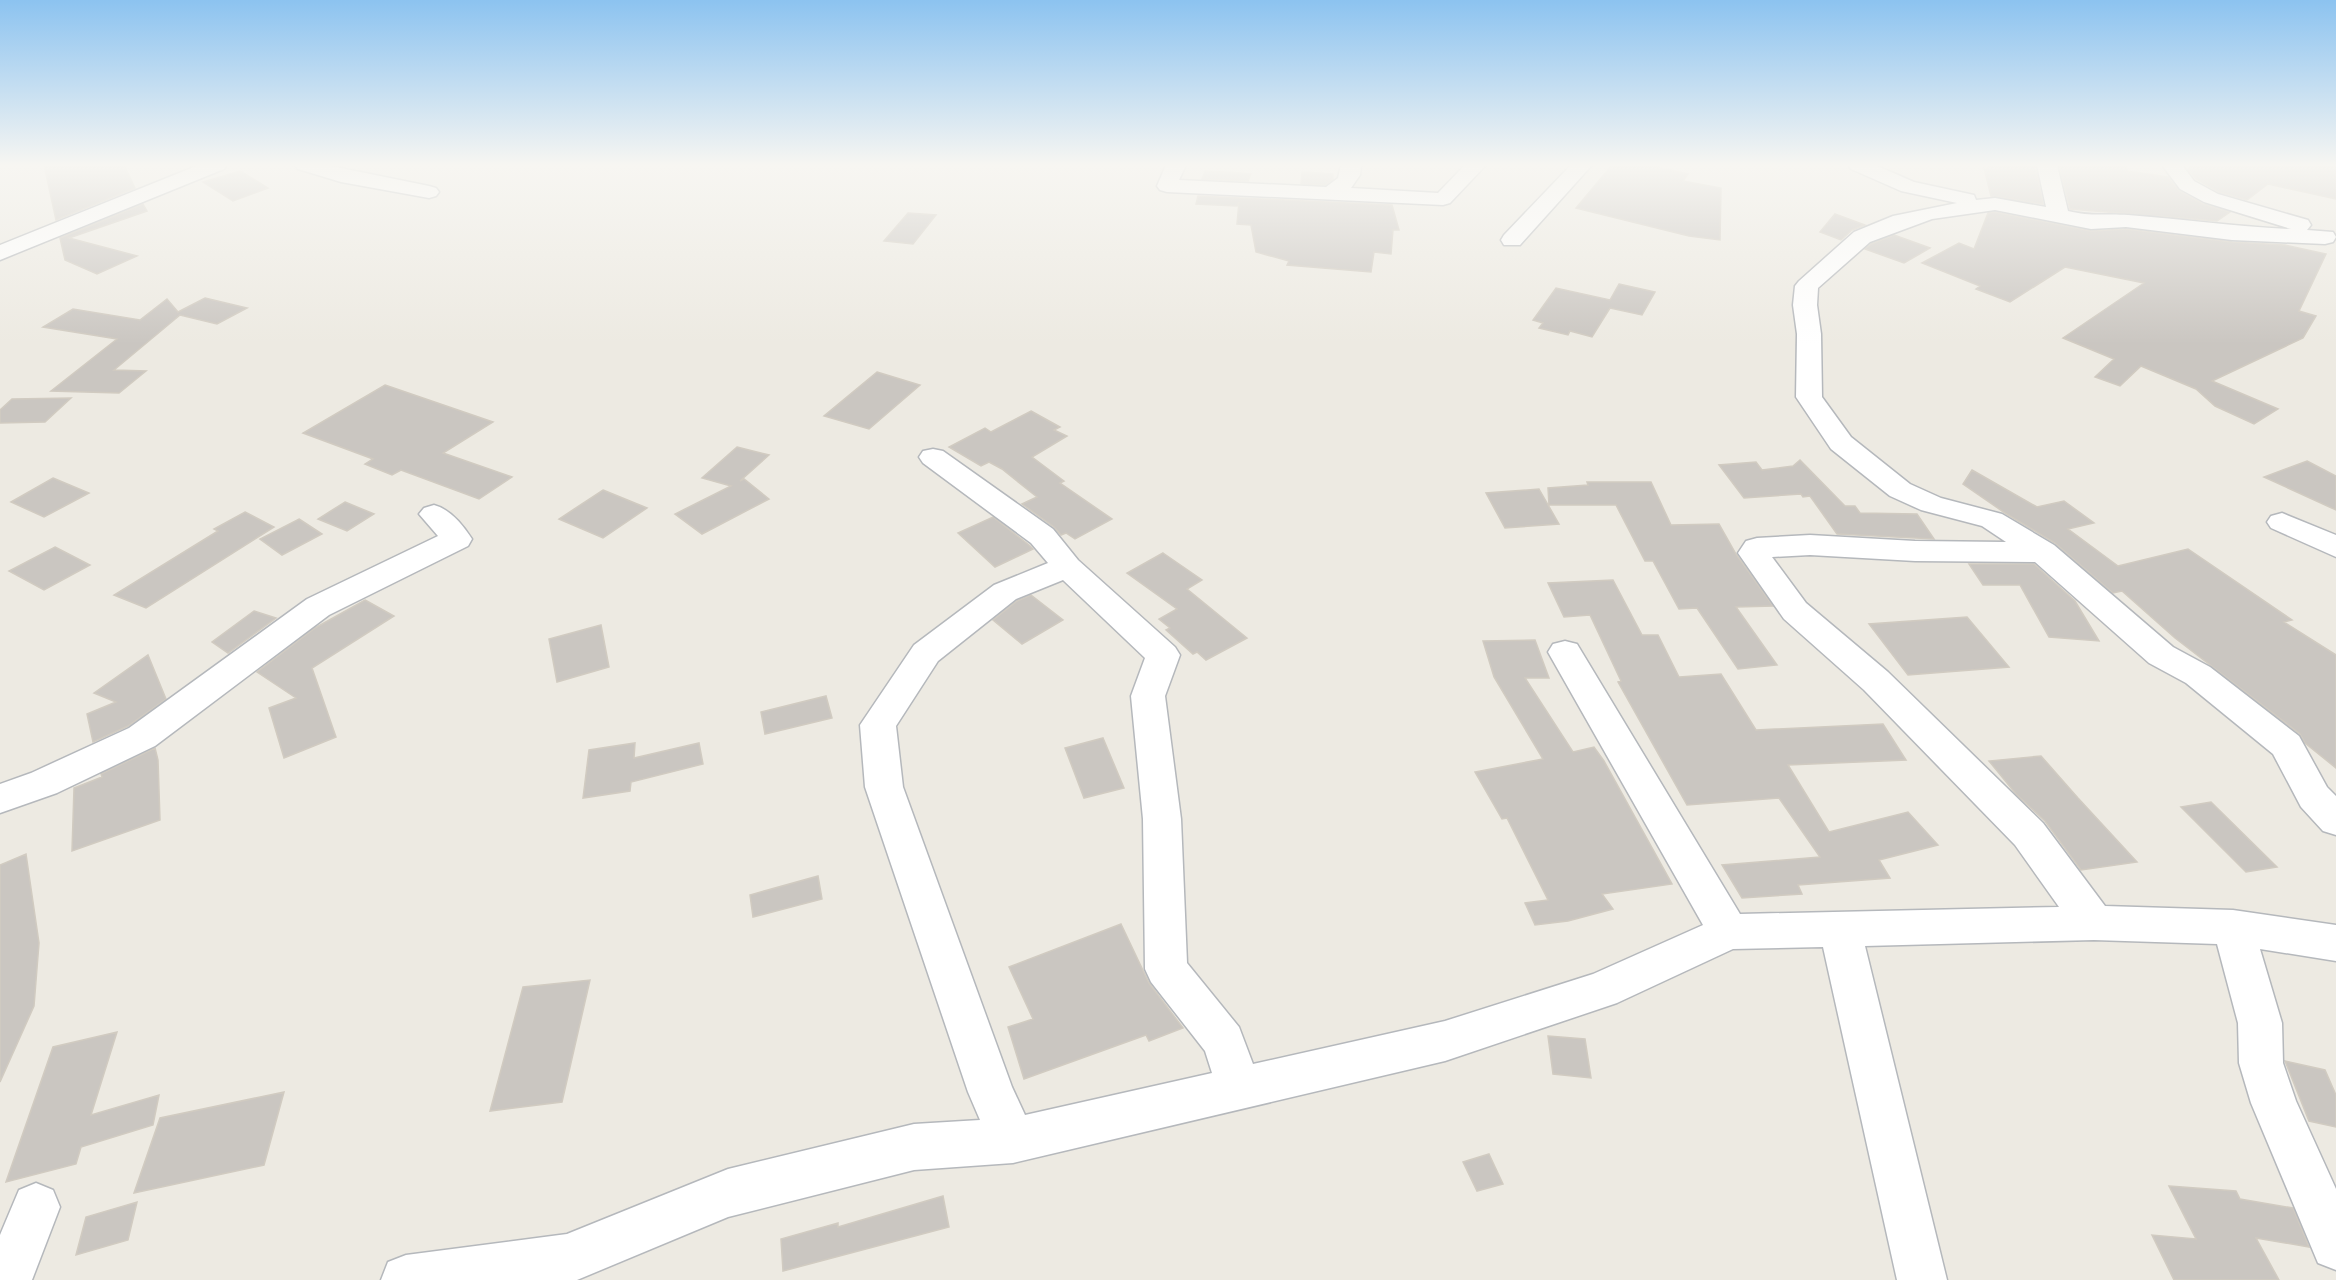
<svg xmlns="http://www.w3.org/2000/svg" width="2336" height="1280" font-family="Roboto,sans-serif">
<rect width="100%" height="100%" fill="#edeae2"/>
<path fill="#cac6c1" stroke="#d1cbc1" stroke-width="1.5" d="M44,165H124L135,188L56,220Z
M1612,165L1652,166L1688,174L1683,181L1721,188L1720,240L1689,236L1576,208Z
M1988,165H2035L2043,204L1991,196L1984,168L1988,169Z
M2059,165H2126L2127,171L2168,177L2179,191L2203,204L2230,212L2217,221L2070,209Z
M2193,165H2336V199L2268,184L2247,200L2219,192L2196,179L2188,169Z
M240,171L268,188L233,201L203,182Z
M1205,171L1226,172L1251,174L1248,181L1202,179Z
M1302,172L1333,174V179L1325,185L1301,184Z
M1198,196L1392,205L1399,230H1393L1391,254L1374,252L1371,272L1287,265L1289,261L1256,252L1251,225L1237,224L1239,202L1237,206L1196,204Z
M143,204L147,211L69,238L137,256L97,274L65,260L60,238Z
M1995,212L2091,231L2126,229L2232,242L2285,245L2326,254L2299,311L2316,316L2303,338L2212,381L2278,409L2254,424L2215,406L2196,389L2141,366L2120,386L2095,377L2114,359L2063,338L2144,283L2065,267L2010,302L1976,289L1980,286L1922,263L1959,243L1974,249L1988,213Z
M908,213L936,215L913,244L884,241Z
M1835,214L1865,225L1852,230L1841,240L1820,232Z
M1894,235L1930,248L1904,263L1865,249L1871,244Z
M1619,284L1655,292L1642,315L1610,308L1592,337L1570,331L1568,335L1539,328L1543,323L1533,320L1556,288L1610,300Z
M205,298L247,308L217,324L180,315L114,370L146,371L119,393L51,391L117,339L43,327L73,309L140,320L167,299L178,312Z
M877,372L920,385L869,429L824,416Z
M385,385L493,422L443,453L512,477L479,499L401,470L392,475L365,464L373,459L303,433Z
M71,398L45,422L0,423V410L12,399Z
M1031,411L1060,427L1054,430L1067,436L1032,457L1064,481L1060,483L1112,519L1075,539L1066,533L1061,535L1054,527L1022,504L1037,497L1002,469L989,462L981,466L949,447L985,428L991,432Z
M737,447L769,455L740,481L744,479L769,499L702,534L675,514L731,486L702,478Z
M1800,460L1845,506H1855L1860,513L1917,514L1934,539L1837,534L1810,496L1803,497L1801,494L1744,498L1719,465L1756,462L1762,470L1793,466Z
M2307,461L2336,476V510L2264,477Z
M1972,470L2037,507L2064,501L2094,523L2068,529L2118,566L2188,549L2292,620L2284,622L2336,655V768L2305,743L2300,734L2175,638L2122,591L2113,593L2055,543L2005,513L1963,484Z
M53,478L89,493L44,517L11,502Z
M1587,482H1651L1671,525L1719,524L1736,554L1773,606L1736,607L1777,665L1738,669L1697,608L1679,609L1653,561H1645L1616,505H1549L1548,488L1588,485Z
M1539,489L1559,524L1505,528L1486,493Z
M603,490L647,508L603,538L559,519Z
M345,502L374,514L347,531L318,519Z
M245,512L274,527L146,608L114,595L218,531L214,529Z
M993,517L1029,545L1033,549L995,567L958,533Z
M299,519L322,534L282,555L260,539Z
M55,547L90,565L44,590L9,571Z
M1163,553L1202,580L1187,589L1247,638L1206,660L1197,652L1193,654L1166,630L1170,628L1159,619L1177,609L1127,573Z
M1969,564H2034L2075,601L2099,641L2049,637L2020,585H1983Z
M1613,580L1642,635H1658L1679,677L1721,674L1756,730L1883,724L1906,760L1788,765L1829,832L1908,812L1938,845L1879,860L1890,878L1798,885L1802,894L1742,898L1722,865L1820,857L1779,798L1687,805L1618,682L1621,681L1590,615L1564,617L1548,583Z
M1031,595L1063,620L1022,644L993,620L1017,601Z
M365,600L394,616L312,668L336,737L284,758L269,708L296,698L257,672L315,628Z
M254,611L276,618L228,653L212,642Z
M1967,617L2009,667L1908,675L1869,624Z
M601,625L609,667L557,682L549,639Z
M1535,640L1549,678H1525L1573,752L1594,747L1604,761L1672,884L1602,894L1613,909L1568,921L1535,925L1525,903L1548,900L1507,818L1502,819L1475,772L1543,759L1494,677L1483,641Z
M148,655L166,699L128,726L93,742L87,714L116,702L94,693Z
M826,696L832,718L765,734L761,712Z
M1103,738L1124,788L1084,798L1065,748Z
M635,743L634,758L699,743L703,764L631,782L630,791L583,798L589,750Z
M155,748L158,760L160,820L72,851L74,788L102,777L101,774Z
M2041,756L2078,798L2137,862L2081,870L2045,821L2016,794L1989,761Z
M2211,802L2277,867L2246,872L2181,807Z
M26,854L39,943L34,1006L0,1082V865Z
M818,876L822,899L753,917L750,895Z
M1121,924L1149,983L1183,1028L1149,1041L1146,1035L1024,1079L1008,1027L1033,1019L1009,967Z
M590,980L562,1102L490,1111L523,987Z
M117,1032L91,1115L159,1095L153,1125L81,1147L76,1164L6,1182L53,1047Z
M1548,1036L1585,1039L1591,1078L1553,1074Z
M2285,1061L2325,1070L2336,1095V1127L2309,1121Z
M284,1092L264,1165L134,1193L160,1118Z
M1489,1154L1503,1184L1477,1191L1463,1162Z
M2169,1186L2236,1191L2240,1199L2293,1208L2309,1247L2256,1238L2279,1280H2174L2152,1235L2196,1239Z
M943,1196L949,1227L783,1271L781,1239L838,1223V1227Z
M137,1202L128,1240L76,1255L86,1217Z"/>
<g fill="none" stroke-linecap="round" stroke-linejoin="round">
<defs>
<path id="street" d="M199,165H227L224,169L0,260V245Z
M295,165H326L429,186L436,188L439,192L436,196L429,198L341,182L298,169Z
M1166,165H1186L1179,180L1326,187L1338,178L1341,165H1361L1360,175L1351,188L1438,193L1465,165H1486L1450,203L1443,205L1167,192L1160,190L1157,186Z
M1571,165H1592L1520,245H1504L1501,240L1504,235Z
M1848,165H1875L1914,182L1974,195L1976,200L1995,198L2046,207L2037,165H2057L2068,211C2093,217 2105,213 2128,215C2183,219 2236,227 2291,229L2204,202L2180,189L2162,165H2182L2194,181L2218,194L2308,220L2311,225L2307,230L2333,232L2336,237L2333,242L2325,244L2232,240L2126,227L2091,229L1995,210L1932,219L1870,242L1818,288L1817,305L1821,334L1822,397L1851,437L1910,484L1941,498L2002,514L2054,545L2173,647L2210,667L2299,736L2327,787L2336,796V835L2323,831L2301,807L2273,754L2186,683L2149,663L2035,562L1915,561L1810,555L1772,557L1806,603L1888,672L2043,823L2105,906L2233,910L2336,925V961L2260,949L2282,1023L2283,1063L2296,1101L2336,1189V1270L2318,1263L2251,1103L2239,1063L2238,1023L2217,944L2094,940L1865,946L1947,1280H1897L1823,947L1733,949L1617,1003L1445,1061L1013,1163L914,1170L728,1217L577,1280H381L388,1262L406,1255L567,1234L728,1169L914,1124L980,1120L968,1092L865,787L860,725L914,645L994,585L1048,563L1031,543L923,463L919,457L923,451L933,449L943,451L1053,529L1078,560L1175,647L1180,655L1165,696L1181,819L1187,963L1239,1027L1253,1064L1445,1021L1593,974L1703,925L1548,652L1553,644L1565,641L1577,644L1740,914L2059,907L2015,845L1864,690L1784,619L1738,553L1746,541L1757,538L1810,535L1915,541L2006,542L1982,526L1921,510L1890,496L1831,449L1796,397L1797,334L1793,305L1795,286L1799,281L1854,232L1893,216L1957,203L1901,191L1851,169ZM1063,580L1145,658L1131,696L1143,819L1145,969L1151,982L1205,1051L1212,1073L1025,1115L1012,1087L903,787L896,726L938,661L1016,599Z
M434,505C450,509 463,525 472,539L468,546L329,615L155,746L57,793L0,813V784L31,773L129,728L307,599L438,536L419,514L424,508Z
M2282,513L2336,535V557L2271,528L2267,522L2271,516Z
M36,1183L53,1190L60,1207L32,1280H0V1235L19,1190Z"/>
</defs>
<use href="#street" stroke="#b5b8bc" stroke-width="3"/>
<use href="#street" fill="#fff" fill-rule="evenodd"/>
</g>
<linearGradient id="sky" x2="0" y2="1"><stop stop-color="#8cc3f0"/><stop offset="0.48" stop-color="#f7f6f2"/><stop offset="1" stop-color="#f7f6f2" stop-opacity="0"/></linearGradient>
<rect width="2336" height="344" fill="url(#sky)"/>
</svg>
